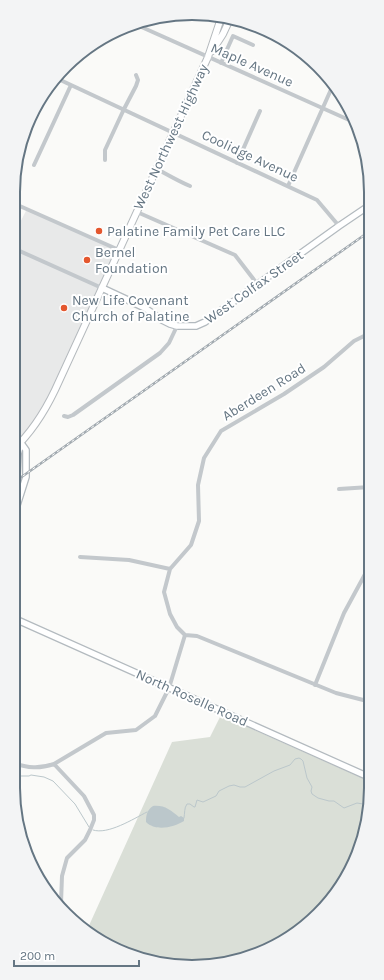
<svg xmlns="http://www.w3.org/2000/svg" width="384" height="980" font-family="Karla,sans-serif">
<rect width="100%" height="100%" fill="#fafaf8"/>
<path fill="#e8e9e9" d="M27,209L119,250L46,409L13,450V236Z"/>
<path fill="#dadfd7" d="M221,715L371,782V788L365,835L334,897L291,937L227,964L168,965L103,943L87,930L172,742L210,737Z"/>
<path fill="#bbc7cb" d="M153,806C165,805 170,810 179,817L181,816L184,818V821C174,827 156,832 146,822C146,815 147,810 153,806Z"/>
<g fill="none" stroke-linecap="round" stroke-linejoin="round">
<path stroke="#bbc7cb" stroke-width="1" d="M13,776H29L31,775L44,777L53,781L75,804L89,827
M184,818C185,813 184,808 187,804H190L194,807H195L197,800L203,802L216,796L219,791L229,786L234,785L240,787H245L274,771L290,765L295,759L299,758L301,759L303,761L307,778L312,787L311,791L312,794L318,798L329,801H334L344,808L357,803L369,805
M93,830C108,835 133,819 147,812"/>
<defs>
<path id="secondary" d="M102,288L145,308L162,320L170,324L177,326H196L205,322L339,226L370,205
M15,490L17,476L18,454L21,443
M13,518L26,477V450L21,443
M13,618L371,778"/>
<path id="primary" d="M212,51L223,34L230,19
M13,450C31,433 44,413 55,390L208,57L221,18
M13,479L14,495"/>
</defs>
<use href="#secondary" stroke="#b3babf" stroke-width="8"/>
<use href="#primary" stroke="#b5babe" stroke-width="8"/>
<path stroke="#c3c8cc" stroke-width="4" d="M137,25L358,124
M221,63L233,36L253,45
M56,78L317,200L339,226
M105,160V150L124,109L136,86L138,80L136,75
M237,163L260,111
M34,165L71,85
M157,169C168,175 178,181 190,186
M288,186L333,85
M13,203L119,250
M137,212L235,255L258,285
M13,248L102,288
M64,416L68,417L73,415L160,353L169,343L177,326
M339,489L370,487
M80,557L129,560L170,569
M185,635L197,636L336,693L371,702
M315,685L344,613L370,565
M13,763C28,768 39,769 54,764L106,733L136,730L155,716L169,688L185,635L177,627L170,614L164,592L170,569L191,545L199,521L198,485L204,458L221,431L284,394L324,367L354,341L370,333
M54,764L84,796L94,815V820L90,830L85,840L67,858L62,876L61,903L60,908"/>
<use href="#secondary" stroke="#fff" stroke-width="5.5"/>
<use href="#primary" stroke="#fff" stroke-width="6"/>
<defs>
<path id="rail" d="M13,483L370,231"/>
</defs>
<use href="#rail" stroke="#a2aab0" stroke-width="2.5"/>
<use href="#rail" stroke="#fff" stroke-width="1" stroke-dasharray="3" stroke-linecap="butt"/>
</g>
<g fill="#e4572e" stroke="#fff" stroke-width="1.5">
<circle cx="99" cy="231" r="4"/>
<circle cx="87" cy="260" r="4"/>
<circle cx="64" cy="308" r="4"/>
</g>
<g text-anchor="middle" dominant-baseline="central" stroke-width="4" stroke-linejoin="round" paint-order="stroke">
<g font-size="14" fill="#657683" stroke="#fff">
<text transform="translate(252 65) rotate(24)">Maple Avenue</text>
<text transform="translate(171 137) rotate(-65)">West Northwest Highway</text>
<text transform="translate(250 156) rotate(25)">Coolidge Avenue</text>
<text transform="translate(254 287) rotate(-35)">West Colfax Street</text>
<text transform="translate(264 392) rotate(-32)">Aberdeen Road</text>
<text transform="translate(192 698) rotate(24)">North Roselle Road</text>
</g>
<g font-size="14" fill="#657683" stroke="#fff" text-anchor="start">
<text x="107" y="231">Palatine Family Pet Care LLC</text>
<text x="95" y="252">Bernel<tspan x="95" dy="16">Foundation</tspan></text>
<text x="72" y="300">New Life Covenant<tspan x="72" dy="16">Church of Palatine</tspan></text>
</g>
</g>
<path d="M0 0H384V980H0ZM192 20H192A172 172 0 0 1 364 192V788A172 172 0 0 1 192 960H192A172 172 0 0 1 20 788V192A172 172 0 0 1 192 20Z" fill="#f3f4f5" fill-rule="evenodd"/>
<path fill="none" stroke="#657683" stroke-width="2" d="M192 20H192A172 172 0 0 1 364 192V788A172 172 0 0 1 192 960H192A172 172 0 0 1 20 788V192A172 172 0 0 1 192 20Z"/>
<path d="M14 960v6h125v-6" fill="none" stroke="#657683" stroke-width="2"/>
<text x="20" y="960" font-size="12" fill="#657683" stroke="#ffffff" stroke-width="3" paint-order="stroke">200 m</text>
</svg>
